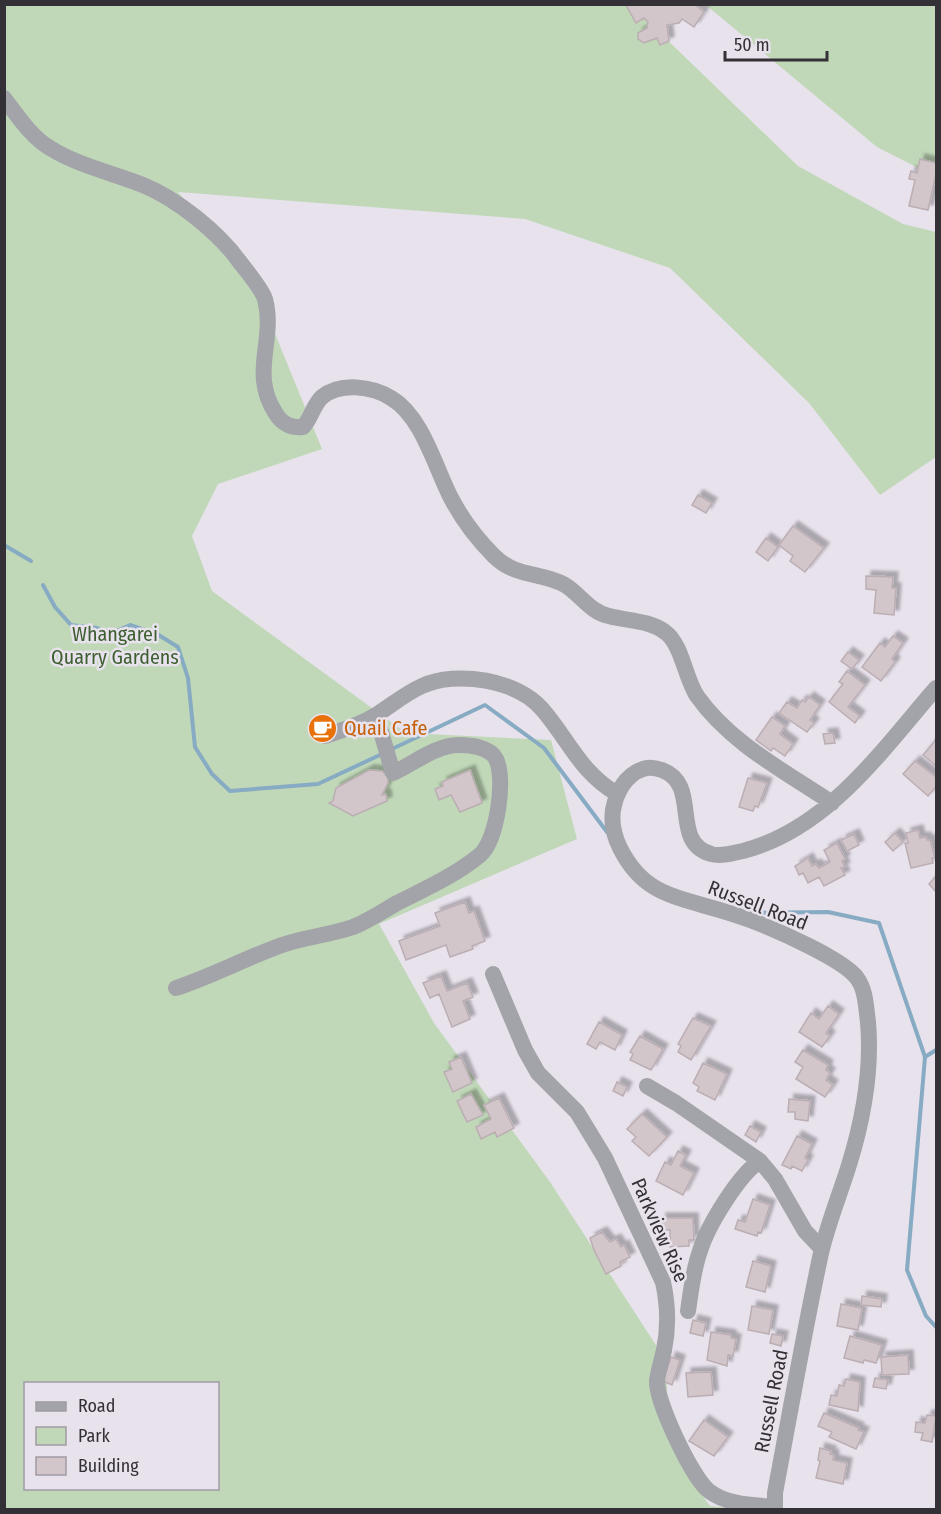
<svg xmlns="http://www.w3.org/2000/svg" width="941" height="1514" font-family="'Fira Sans Condensed',sans-serif">
<defs>
<filter id="shadow"><feDropShadow dx="5" dy="-5" stdDeviation="1.5" flood-color="#0004"/></filter>
</defs>
<rect width="100%" height="100%" fill="#e8e2ed"/>
<path fill="#c0d8b8" fill-rule="evenodd" d="M5,5H631L798,166L903,224L936,232V457L880,495L809,403L670,268L525,219L178,192L254,282L322,449L218,484L192,536L212,591L406,733L551,740L577,839L379,924L434,1023L550,1182L667,1362V1408L683,1469L710,1506L739,1509L5,1510ZM26,1384H218V1488H26Z
M706,5H936V177L877,147Z"/>
<g fill="none" stroke-linecap="round" stroke-linejoin="round">
<path stroke="#87abc3" stroke-width="4" d="M4,545L31,561
M43,585L55,607L71,625L97,628L110,634L130,625L157,634L178,647L188,678L195,747L212,774L230,791L318,784L382,754
M392,749L485,705L544,748L607,832
M752,913L828,912L879,923L925,1057L907,1270L926,1316L936,1327
M925,1057L936,1050"/>
</g>
<path fill="#d3c6ca" stroke="#bbaeb3" stroke-width="1.5" filter="url(#shadow)" d="M694,4L704,12L694,27L682,19L679,23L667,25L669,41L660,45L657,38L644,43L638,39V33L647,28L648,22L644,18L636,23L626,5Z
M920,159L936,163V174L928,210L909,206L915,180L909,179L911,171L917,173Z
M698,495L712,503L706,513L692,505Z
M793,526L824,548L805,572L790,561L793,556L779,545Z
M766,538L778,547L768,561L756,552Z
M866,576L893,577L892,588H896L894,615L874,613L876,590L866,589Z
M893,636L903,643L892,659L895,662L881,681L862,667L880,643L885,647Z
M848,652L859,660L852,669L841,661Z
M847,671L865,685L848,707L860,716L855,723L829,702L843,684L839,682Z
M809,697L820,705L810,720L814,723L807,732L779,713L787,702L797,708L802,700L805,702Z
M772,717L785,726L780,734L793,744L785,756L773,748L771,751L756,740Z
M833,733L835,743L825,744L823,734Z
M936,736V766L923,755L935,741Z
M915,761L936,777V787L928,796L903,774Z
M369,770L382,771L388,777V783L382,795L386,794L387,801L353,816L329,803L333,801L336,788Z
M470,770L482,803L460,812L451,795L439,800L435,789L443,786L442,782Z
M748,778L767,783L758,807L755,806L753,811L739,807Z
M918,830L920,838L926,837L927,840H930L935,858H932L933,863L911,868L905,843H908L906,833Z
M895,833L903,842L893,851L885,842Z
M854,834L859,845L847,851L841,840Z
M837,843L845,859L842,861L845,867L841,868L845,875L824,886L819,877L808,883L803,873L799,875L795,866L808,858L812,866L816,864L819,868L830,862L824,850Z
M936,876V892L929,884Z
M465,902L469,913L474,911L485,941L472,946L473,949L450,957L446,945L406,960L399,941L440,926L435,913Z
M441,976L447,991L467,983L473,997L463,1001L470,1019L452,1027L439,994L430,998L423,983Z
M828,1006L839,1014L826,1033L830,1036L822,1047L799,1032L811,1013L819,1019Z
M693,1018L711,1026L691,1060L678,1052L681,1046L678,1044Z
M599,1022L622,1035L615,1050L600,1042L596,1049L587,1044Z
M640,1036L663,1049L651,1070L630,1060L633,1054L630,1052Z
M803,1050L828,1065L826,1070L830,1073L826,1080L833,1085L825,1097L796,1079L803,1067L795,1062Z
M461,1057L472,1083L453,1092L444,1072L452,1069L449,1062Z
M703,1063L727,1074L715,1100L697,1091L699,1087L693,1083Z
M617,1082L627,1087L623,1096L613,1091Z
M471,1094L483,1115L467,1122L457,1101Z
M499,1098L514,1128L497,1137L495,1132L481,1139L476,1127L491,1119L484,1105Z
M789,1099L810,1101L808,1121L795,1119V1112H788Z
M642,1114L667,1137L649,1156L632,1141L636,1137L627,1129Z
M750,1126L761,1132L756,1142L745,1135Z
M797,1136L812,1144L805,1158L808,1160L802,1171L792,1166L791,1169L782,1165Z
M678,1151L686,1155L680,1166L694,1173L683,1195L656,1181L665,1162L671,1165Z
M753,1199L770,1205L761,1233L758,1232L757,1236L735,1229L738,1220L745,1222Z
M661,1218H693L694,1240H689V1246L670,1247V1230H662Z
M602,1232L610,1242L616,1239L621,1247L624,1245L630,1257L620,1262L621,1266L606,1274L594,1250L590,1238Z
M753,1261L771,1266L765,1292L746,1287Z
M862,1296L882,1299L881,1307L861,1305Z
M841,1304L862,1308L858,1330L837,1326Z
M752,1306L773,1310L769,1334L748,1330Z
M693,1320L706,1323L703,1336L690,1333Z
M711,1332L731,1335V1338L736,1339L733,1356L728,1355L727,1366L707,1360Z
M772,1334L783,1336L781,1346L770,1343Z
M850,1336L882,1345L876,1363L864,1360L863,1363L844,1358Z
M908,1355L909,1374L882,1375L881,1357Z
M671,1357L680,1360L672,1385L663,1381Z
M711,1372L713,1395L688,1397L686,1373Z
M875,1378L888,1380L886,1389L873,1387Z
M846,1379L860,1382L858,1411L829,1405L831,1395L837,1396L839,1385L844,1386Z
M824,1413L859,1428L858,1430L864,1432L856,1449L829,1437L832,1432L818,1426Z
M927,1415L936,1416L932,1442L921,1440L923,1433L915,1432L916,1422L925,1423Z
M704,1420L728,1437L714,1456L689,1441Z
M820,1448L831,1451L830,1454L834,1455L833,1460L847,1463L843,1484L816,1478L820,1461L818,1460Z"/>
<g fill="none" stroke-linecap="round" stroke-linejoin="round">
<path stroke="#a3a4a9" stroke-width="16" d="M4,98C17,115 31,137 50,148C79,166 113,173 143,185C177,199 218,232 239,261C246,270 262,289 265,299C276,341 249,373 276,414C282,424 292,428 303,427C311,419 313,405 322,397C340,382 372,386 391,398C422,416 435,467 451,498C462,519 477,539 494,556C516,578 542,572 565,585C581,595 590,612 609,616C627,621 649,620 665,632C682,644 685,678 697,696C730,743 786,772 832,803
M325,736C342,730 361,725 376,715C392,705 406,693 422,686C457,670 517,680 542,709C569,740 579,771 617,794
M493,974L525,1050L538,1073L577,1112L605,1158L663,1282C668,1305 669,1326 664,1350C662,1360 658,1371 657,1381C656,1401 692,1478 709,1491C727,1505 753,1505 775,1507
M176,988C212,976 246,958 282,945C305,937 330,935 353,927C368,921 383,911 397,903C425,889 456,875 480,855C497,840 506,779 496,759C490,747 470,745 459,745C436,745 413,764 393,773L381,732L374,716
M647,1086L676,1103L760,1161L775,1179L805,1231L822,1249
M688,1311C691,1291 693,1270 700,1251C707,1227 739,1174 760,1161
M775,1510V1493C790,1413 804,1332 821,1253C828,1223 840,1194 849,1165C863,1120 872,1069 868,1022C866,1008 866,990 857,978C843,959 776,930 753,921C739,916 724,911 709,907C668,895 641,890 620,848C614,836 611,824 613,810C616,793 625,775 643,769C648,767 656,768 662,770C702,785 669,842 711,854C720,857 734,853 743,851C828,829 881,751 936,688"/>
</g>
<defs>
<symbol id="cafe-disc" viewBox="-11 -11 22 22"><circle r="9.5" fill="#e8710a" stroke="#e8e2ed"/><path d="M-5.5-4.5H6V0H3Q3 3.5 0 3.5H-2.5Q-5.5 3.5-5.5 0ZM3-3.2v2h1.7v-2ZM-6 4.5H4V6H-6Z" fill="#fff"/></symbol>
</defs>
<g fill-rule="evenodd">
<use href="#cafe-disc" x="306" y="712" width="33" height="33"/>
</g>
<g text-anchor="middle" dominant-baseline="central" stroke-width="5" stroke-linejoin="round" paint-order="stroke">
<g font-size="20" fill="#3d5f30" stroke="#e8e2ed">
<text x="115" y="634">Whangarei<tspan x="115" dy="23">Quarry Gardens</tspan></text>
</g>
<g font-size="20" fill="#c56008" stroke="#e8e2ed" text-anchor="start">
<text x="344" y="728">Quail Cafe</text>
</g>
<g font-size="20" fill="#343136" stroke="#e8e2ed">
<text transform="translate(758 905) rotate(21)">Russell Road</text>
<text transform="translate(660 1230) rotate(66)">Parkview Rise</text>
<text transform="translate(771 1401) rotate(-79)">Russell Road</text>
</g>
</g>
<rect width="941" height="1514" fill="none" stroke="#343136" stroke-width="12"/>
<rect x="24" y="1382" width="195" height="108" fill="#e8e2ed" stroke="#a09ba4" stroke-width="1.5"/>
<rect x="36" y="1402" width="30" height="9" fill="#a3a4a9" stroke="#a09ba4" stroke-width="1.5"/>
<text x="78" y="1412" font-size="18" fill="#343136">Road</text>
<rect x="36" y="1427" width="30" height="18" fill="#c0d8b8" stroke="#a09ba4" stroke-width="1.5"/>
<text x="78" y="1442" font-size="18" fill="#343136">Park</text>
<rect x="36" y="1457" width="30" height="18" fill="#d3c6ca" stroke="#a09ba4" stroke-width="1.5"/>
<text x="78" y="1472" font-size="18" fill="#343136">Building</text>
<path d="M725 51v9h102v-9" fill="none" stroke="#343136" stroke-width="3"/>
<text x="734" y="51" font-size="18" fill="#343136" stroke="#e8e2ed" stroke-width="4.5" paint-order="stroke">50 m</text>
</svg>
